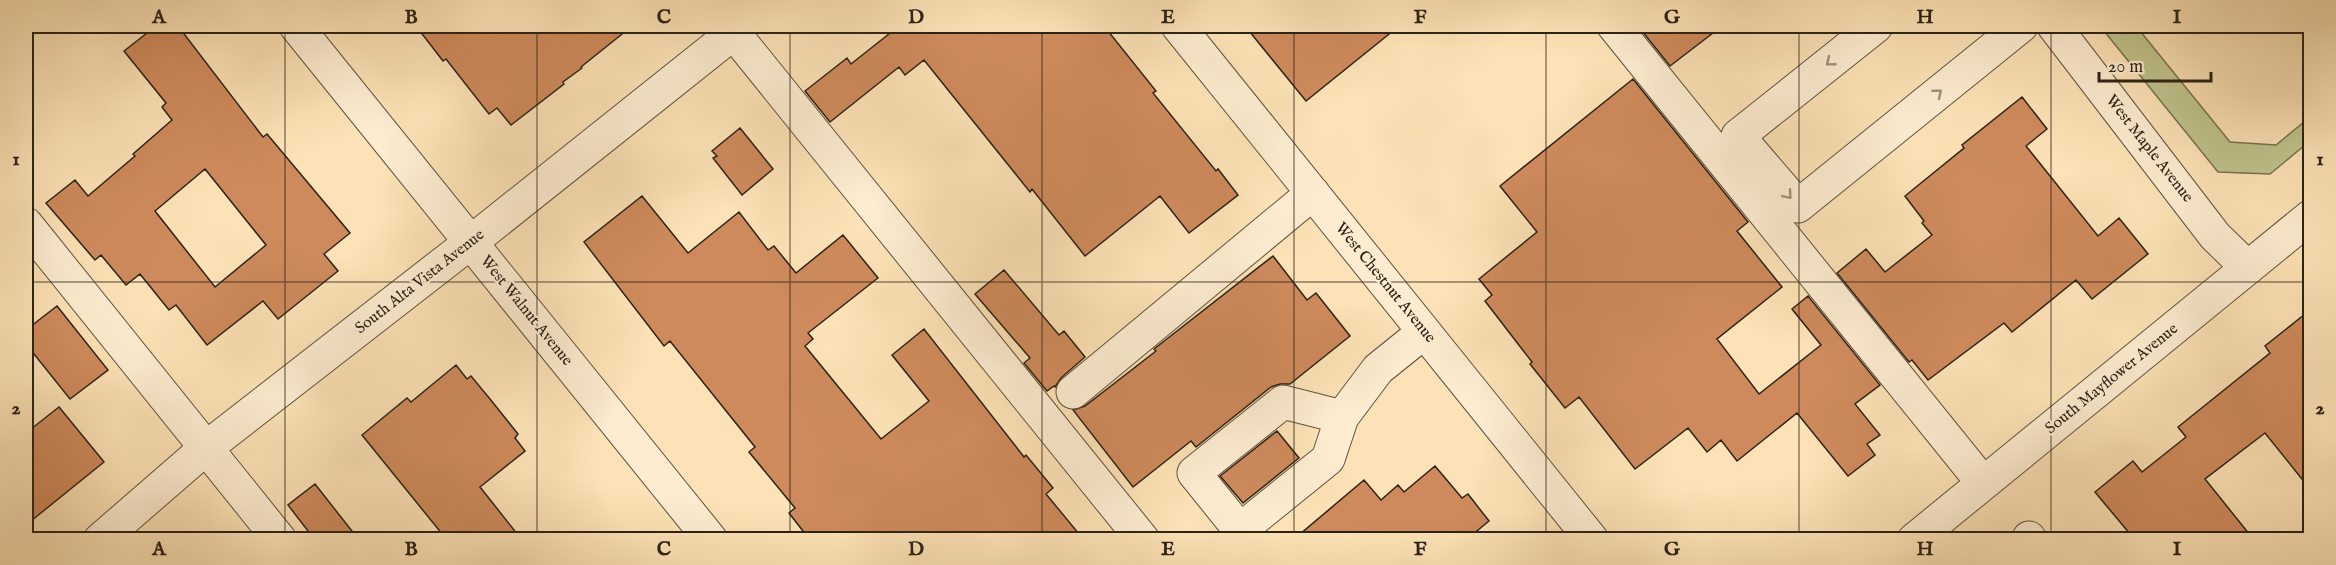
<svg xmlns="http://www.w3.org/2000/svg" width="2336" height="565" font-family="'IM FELL English',serif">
<rect width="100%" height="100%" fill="#fce2b6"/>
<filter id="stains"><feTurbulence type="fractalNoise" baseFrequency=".00333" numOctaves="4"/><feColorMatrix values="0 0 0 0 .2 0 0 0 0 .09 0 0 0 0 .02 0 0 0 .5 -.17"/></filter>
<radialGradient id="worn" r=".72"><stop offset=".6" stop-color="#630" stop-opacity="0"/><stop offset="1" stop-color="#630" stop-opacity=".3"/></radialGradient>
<path fill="#c0c38d" stroke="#767252" stroke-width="1.5" d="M2100,26H2136L2230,142L2276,145L2310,117V141L2270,174L2218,172Z"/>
<path fill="#ce8a5c" stroke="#2c2216" stroke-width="1.5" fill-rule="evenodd" d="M156,26H178L263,137L267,134L350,233L324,254L338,271L278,319L263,301L207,345L176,305L169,310L140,274L126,285L101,255L95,260L46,203L75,180L88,196L135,156L133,154L172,120L162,107L166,103L124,51ZM205,169L266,245L215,287L155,211Z
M416,26H632L581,67L582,68L563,82L564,84L511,125L497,108L489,114L446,59L443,61Z
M899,26H1104L1156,91L1153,93L1216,171L1218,169L1238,195L1189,233L1160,196L1085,256L1032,189L1030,192L924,60L905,75L899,67L830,122L805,91L847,58L851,64Z
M1245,26H1399L1306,101Z
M1638,26H1722L1670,66Z
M1633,79L1748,222L1737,231L1782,287L1717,339L1759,394L1821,345L1792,309L1808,296L1880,385L1855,404L1880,435L1867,444L1875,455L1848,476L1797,413L1737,461L1721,440L1707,452L1688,428L1635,469L1579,397L1565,408L1530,364L1532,362L1485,301L1492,295L1479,279L1537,232L1500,186Z
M2022,97L2047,129L2026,146L2098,236L2119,218L2148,254L2092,299L2076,280L2012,332L2004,323L1928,380L1912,360L1909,362L1837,273L1866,249L1885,272L1932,235L1922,223L1924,221L1905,196L1964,148L1962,145Z
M740,128L773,169L742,195L713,158L717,156L712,151Z
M642,196L688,253L739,212L768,250L774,246L796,273L843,235L878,278L808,333L813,339L805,346L881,439L929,401L892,355L924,329L1024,457L1026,455L1053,488L1046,494L1084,540H810L789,513L795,508L749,452L755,447L670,341L664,346L584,242Z
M1273,256L1307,300L1316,293L1350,336L1290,384H1280L1271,387L1196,447L1191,441L1133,487L1073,410L1085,406L1156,351L1154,349Z
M1004,270L1059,335L1064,331L1085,357L1061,378L1055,387L1054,386L1047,391L1024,363L1030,358L975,294Z
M57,306L108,370L70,399L26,344V330Z
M2310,310V489L2265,433L2205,479L2254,540H2135L2095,492L2133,461L2142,472L2186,437L2178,427L2270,353L2265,346Z
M456,365L467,379L471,376L490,399L518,434L515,438L525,451L480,487L522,540H447L362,435L407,398L411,402Z
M59,407L104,462L26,525V433Z
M1277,431L1299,458L1243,503L1220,476Z
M1435,466L1462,498L1468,494L1489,521L1466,540H1293L1364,480L1381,500L1398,485L1404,492Z
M315,484L359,540H315L288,505Z"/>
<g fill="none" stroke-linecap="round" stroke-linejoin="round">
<defs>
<path id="minor" d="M296,26L711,540
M728,26L1143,540
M1178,26L1592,540
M1614,26L1983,483
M1876,26L1738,136L1798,206L2021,26
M2054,26L2215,236L2248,268
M26,224L280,540
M1073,392L1313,193
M1342,417L1283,402L1194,473L1240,530L1328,459L1342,417L1378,369L1424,332
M2029,538L2030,540
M100,540L206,448L471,242L742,26
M1914,540L2310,217"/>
</defs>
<use href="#minor" stroke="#60523e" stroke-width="35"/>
<use href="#minor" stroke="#fdecd0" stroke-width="33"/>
</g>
<defs><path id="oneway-chevron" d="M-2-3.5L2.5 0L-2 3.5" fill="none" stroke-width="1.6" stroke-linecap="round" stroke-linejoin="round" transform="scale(1.5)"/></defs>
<g stroke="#9f917c">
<use href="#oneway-chevron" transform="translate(1830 62) rotate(141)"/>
<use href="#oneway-chevron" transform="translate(1938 93) rotate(-39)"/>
<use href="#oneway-chevron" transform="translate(1788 195) rotate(49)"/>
</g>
<path fill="none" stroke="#2c2216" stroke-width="1.5" stroke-opacity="0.55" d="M285,26V540M537,26V540M790,26V540M1042,26V540M1294,26V540M1546,26V540M1799,26V540M2051,26V540M26,282H2310"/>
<g text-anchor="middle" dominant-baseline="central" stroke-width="4.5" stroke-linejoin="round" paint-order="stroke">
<g font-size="16" fill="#2c2216" stroke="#fdecd0">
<text transform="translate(2149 149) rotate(52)">West Maple Avenue</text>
<text transform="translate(420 282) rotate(-38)">South Alta Vista Avenue</text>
<text transform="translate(1385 283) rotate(51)">West Chestnut Avenue</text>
<text transform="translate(526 311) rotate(51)">West Walnut Avenue</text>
<text transform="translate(2112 379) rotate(-39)">South Mayflower Avenue</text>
</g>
</g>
<rect width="2336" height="565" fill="none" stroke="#fce2b6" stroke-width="66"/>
<path d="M2099 72v9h112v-9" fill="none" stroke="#2c2216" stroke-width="3"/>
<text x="2108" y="72" font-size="18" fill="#2c2216" stroke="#fdecd0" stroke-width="4.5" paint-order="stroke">20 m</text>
<rect x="33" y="33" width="2270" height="499" fill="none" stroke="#2c2216" stroke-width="2"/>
<g font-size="20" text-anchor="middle" font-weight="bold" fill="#2c2216">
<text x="159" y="23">A</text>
<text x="411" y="23">B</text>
<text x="664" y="23">C</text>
<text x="916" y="23">D</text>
<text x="1168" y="23">E</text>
<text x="1420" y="23">F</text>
<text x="1672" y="23">G</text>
<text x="1925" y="23">H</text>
<text x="2177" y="23">I</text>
<text x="16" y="165">1</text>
<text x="2320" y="165">1</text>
<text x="16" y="414">2</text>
<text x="2320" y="414">2</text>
<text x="159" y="555">A</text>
<text x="411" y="555">B</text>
<text x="664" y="555">C</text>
<text x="916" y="555">D</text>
<text x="1168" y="555">E</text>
<text x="1420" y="555">F</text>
<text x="1672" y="555">G</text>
<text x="1925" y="555">H</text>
<text x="2177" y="555">I</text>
</g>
<rect width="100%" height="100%" filter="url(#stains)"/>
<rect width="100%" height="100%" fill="url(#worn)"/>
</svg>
